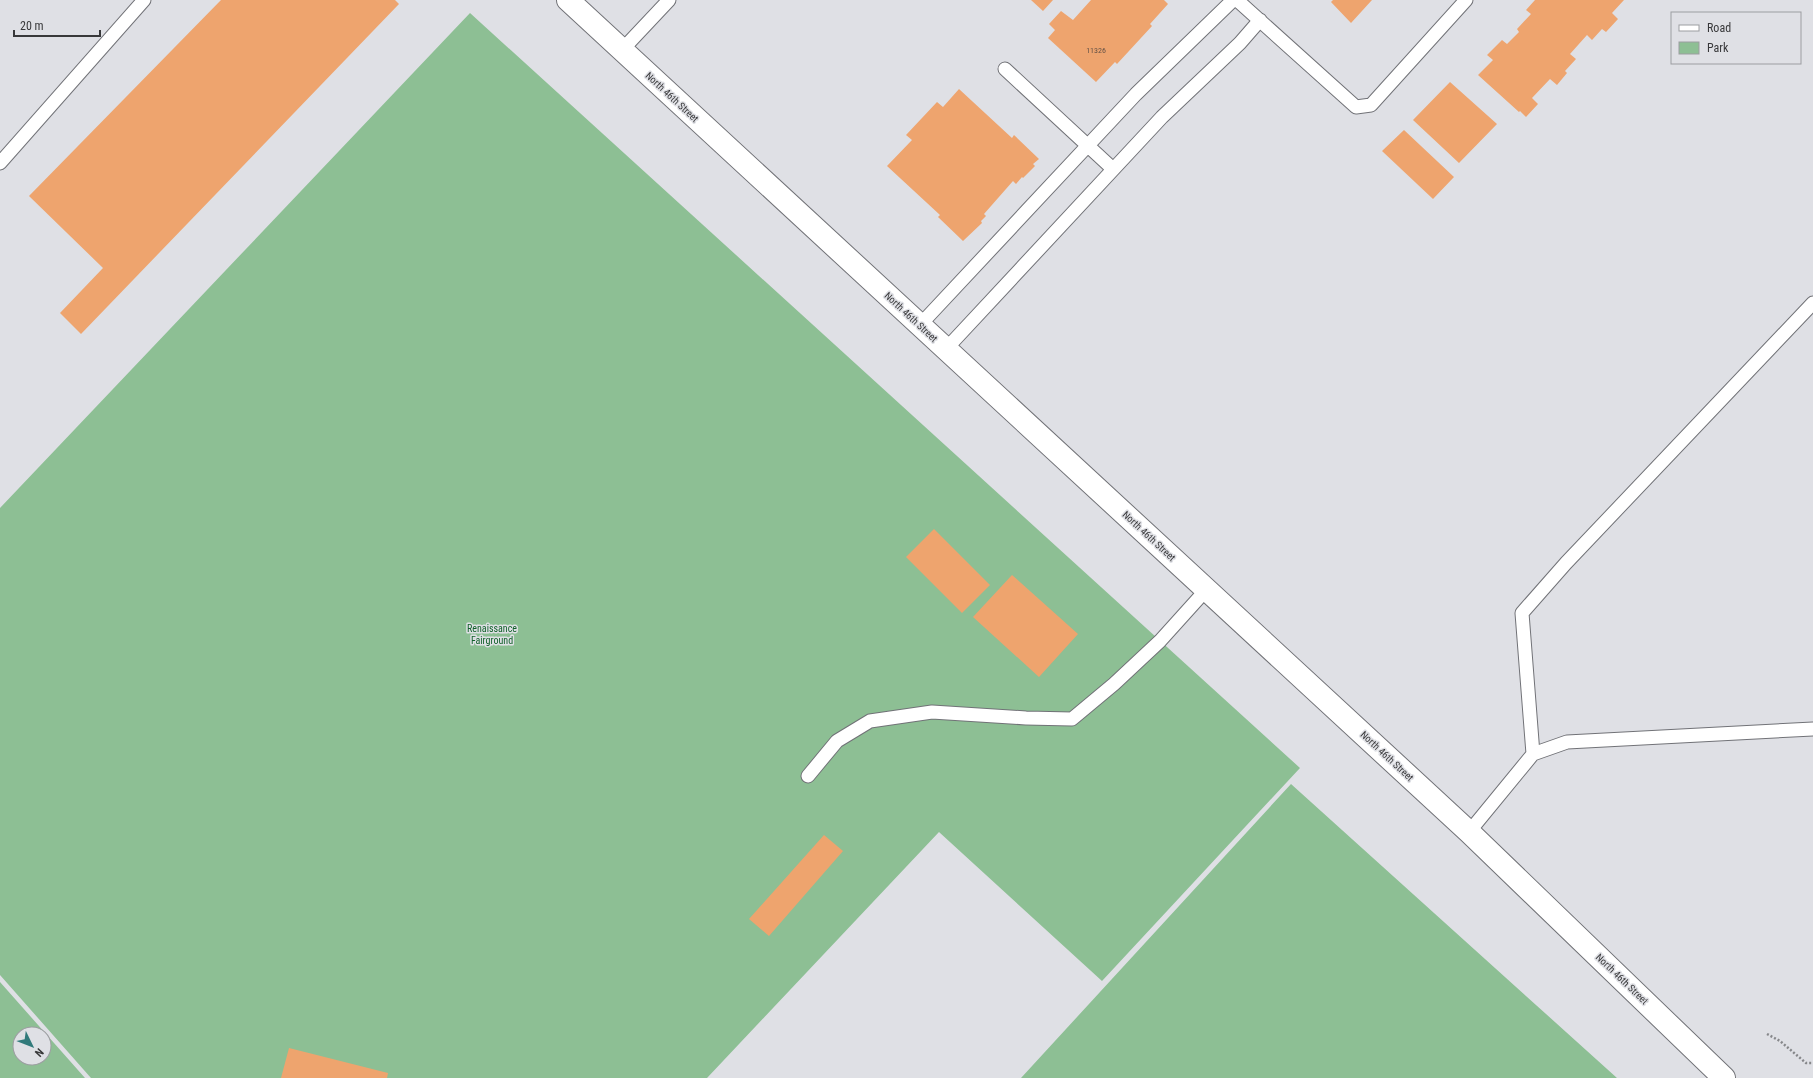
<svg xmlns="http://www.w3.org/2000/svg" width="1813" height="1078" font-family="'Roboto Condensed',sans-serif">
<rect width="100%" height="100%" fill="#dfe0e5"/>
<path fill="#8dbf94" fill-rule="evenodd" d="M470,13L1300,768L1102,981L939,832L707,1078H91L0,975V508Z
M1291,784L1617,1078H1021Z
M0,982L85,1078H0ZM20,1034H44V1058H20Z"/>
<path fill="#eea46e" d="M221,0H395L399,4L81,334L60,313L103,268L29,196Z
M1031,0H1053L1043,11Z
M1091,0H1164L1168,4L1150,24L1152,26L1117,64L1115,62L1096,82L1048,38L1055,30L1049,24L1061,11L1073,20Z
M1333,0H1372L1351,23L1331,2Z
M1535,0H1624L1612,13L1618,19L1606,32L1602,29L1592,40L1587,35L1570,54L1576,59L1565,71L1567,73L1557,85L1550,79L1532,98L1538,104L1526,117L1520,111L1519,112L1478,75L1493,60L1487,55L1502,40L1507,44L1519,32L1517,29L1531,14L1526,10Z
M1450,82L1497,124L1459,163L1413,120Z
M959,89L1012,138L1014,135L1039,159L1033,164L1035,166L1023,178L1022,177L1016,184L1013,181L984,214L986,216L981,221L982,223L963,241L938,217L940,215L887,166L912,140L906,135L937,102L943,107Z
M1404,130L1454,177L1433,199L1382,151Z
M934,529L990,585L962,613L906,557Z
M1012,575L1078,634L1039,677L973,617Z
M824,835L843,851L769,936L749,919Z
M289,1048L388,1073L387,1078H281Z"/>
<g fill="none" stroke-linecap="round" stroke-linejoin="round">
<defs>
<path id="service" d="M1237,0L1356,107L1371,105L1466,0
M622,50L669,0
M1005,69L1113,169
M0,163L144,0
M920,325L1136,94L1233,0
M946,349L1162,117L1240,43L1260,20
M1533,754L1567,742L1813,729
M808,776L837,741L870,721L932,712L1026,718L1072,719L1114,684L1160,641L1206,590
M1469,832L1533,754L1522,613L1566,563L1813,303"/>
<path id="tertiary" d="M568,0L1469,832L1724,1078"/>
</defs>
<use href="#service" stroke="#717277" stroke-width="15"/>
<use href="#tertiary" stroke="#717277" stroke-width="24"/>
<path stroke="#86878a" stroke-width="2.5" stroke-dasharray="2 2" stroke-linecap="butt" d="M1767,1034L1780,1041L1806,1063H1813"/>
<use href="#service" stroke="#fff" stroke-width="13"/>
<use href="#tertiary" stroke="#fff" stroke-width="22"/>
</g>
<g text-anchor="middle" dominant-baseline="central" stroke-width="3" stroke-linejoin="round" paint-order="stroke">
<g font-size="8" fill="#665347">
<text x="1096" y="50">11326</text>
</g>
<g font-size="10" fill="#38383a" stroke="#dfe0e5">
<text transform="translate(672 97) rotate(43)">North 46th Street</text>
<text transform="translate(911 317) rotate(43)">North 46th Street</text>
<text transform="translate(1149 536) rotate(43)">North 46th Street</text>
<text transform="translate(1387 756) rotate(43)">North 46th Street</text>
<text transform="translate(1622 979) rotate(44)">North 46th Street</text>
</g>
<g font-size="10" fill="#11612a" stroke="#dfe0e5">
<text x="492" y="628">Renaissance<tspan x="492" dy="12">Fairground</tspan></text>
</g>
</g>
<rect x="1671" y="12" width="130" height="52" fill="#dfe0e5" stroke="#9c9da1"/>
<rect x="1679" y="25" width="20" height="6" fill="#ffffff" stroke="#9c9da1"/>
<text x="1707" y="32" font-size="12" fill="#38383a">Road</text>
<rect x="1679" y="42" width="20" height="12" fill="#8dbf94" stroke="#9c9da1"/>
<text x="1707" y="52" font-size="12" fill="#38383a">Park</text>
<g transform="translate(32 1046) rotate(133)"><circle r="19" fill="#dfe0e5" stroke="#9c9da1"/>
<path d="M0-3L7 15L0 10L-7 15Z" fill="#317a7b"/>
<text y="-6" font-size="11" font-weight="bold" text-anchor="middle" fill="#38383a">N</text>
</g>
<path d="M14 30v6h86v-6" fill="none" stroke="#38383a" stroke-width="2"/>
<text x="20" y="30" font-size="12" fill="#38383a" stroke="#dfe0e5" stroke-width="3" paint-order="stroke">20 m</text>
</svg>
